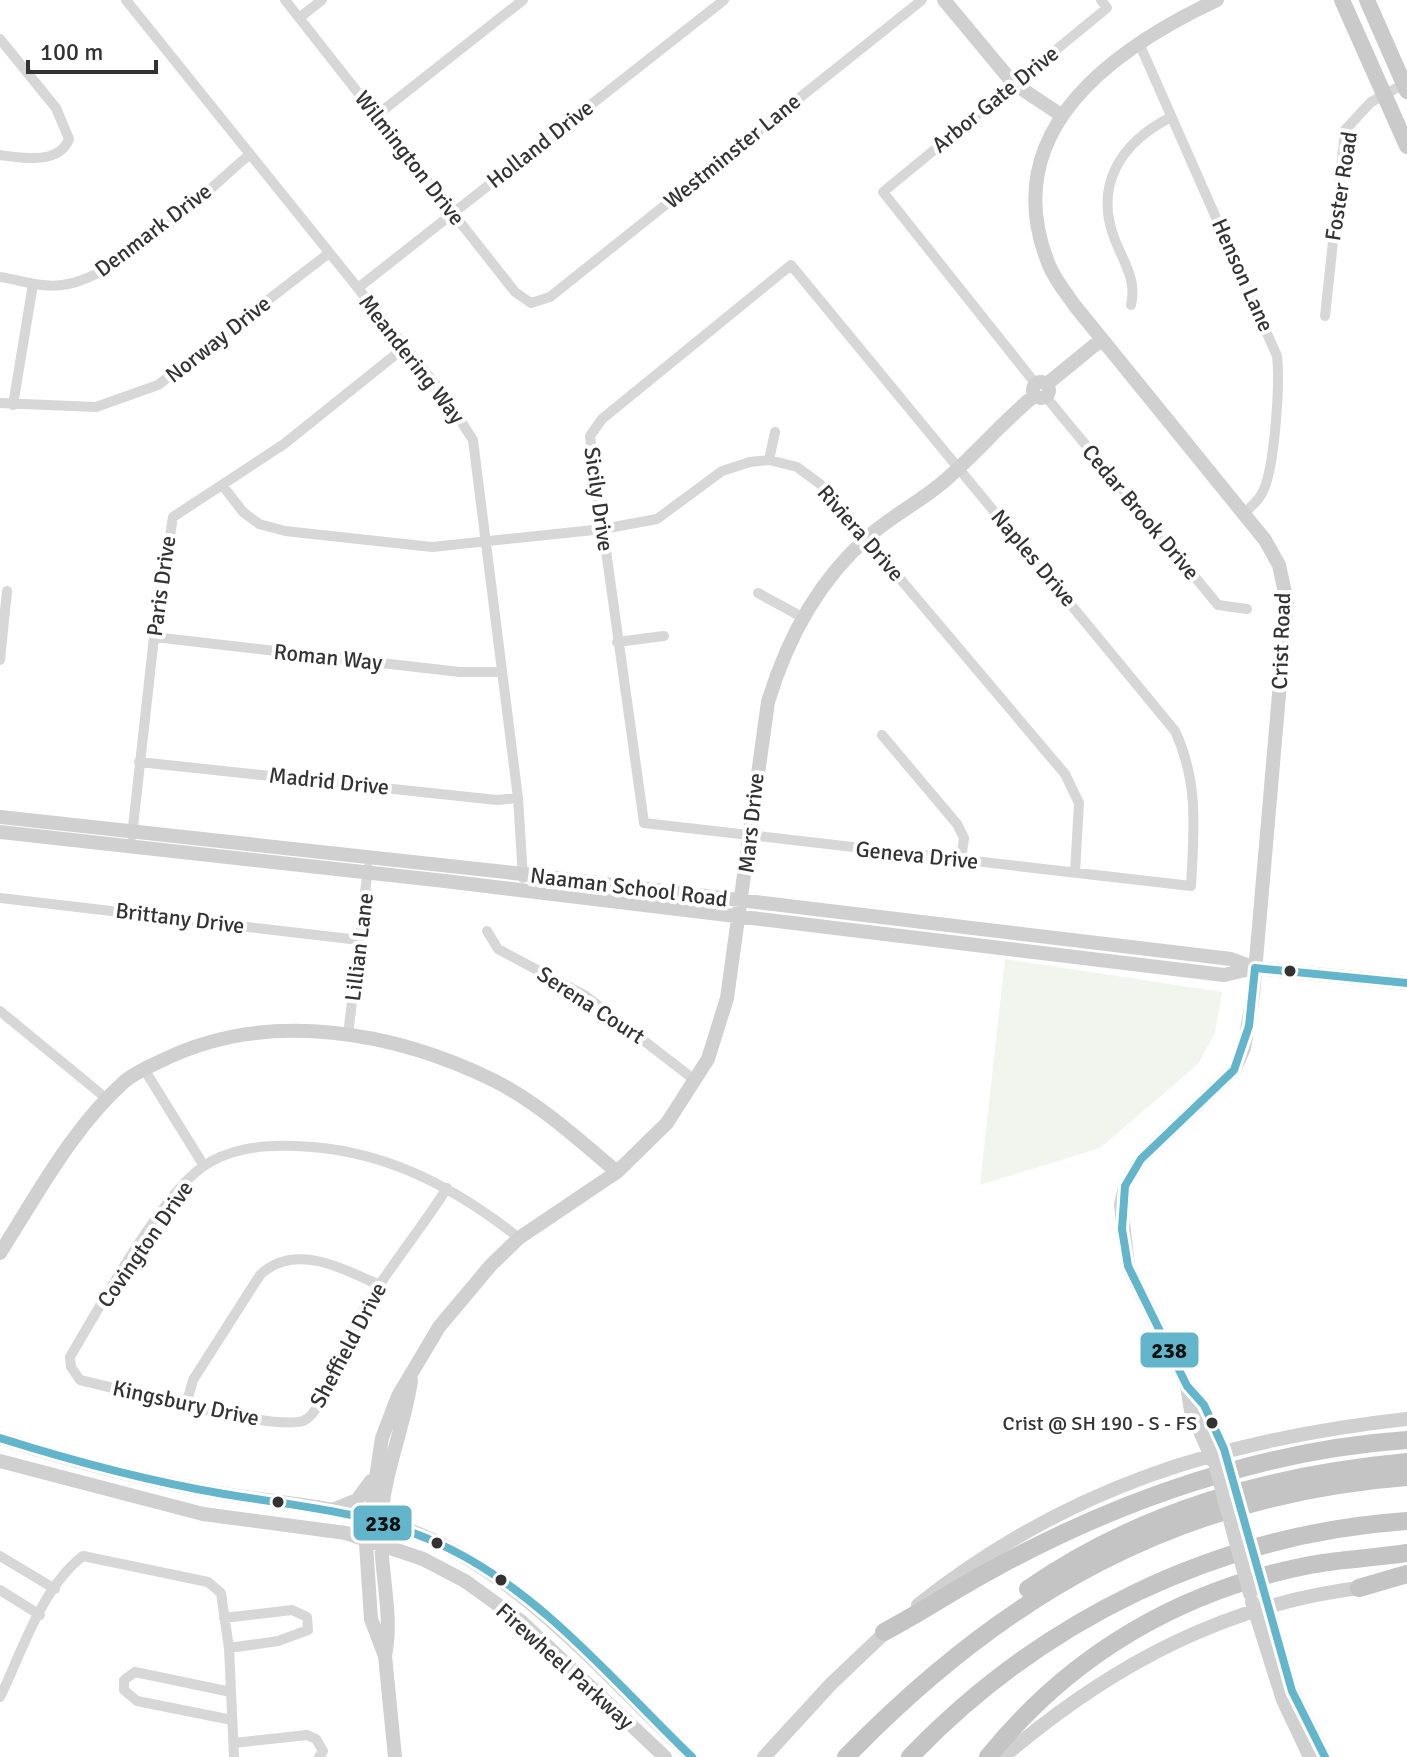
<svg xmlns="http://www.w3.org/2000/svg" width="1407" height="1757" font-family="Signika,sans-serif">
<rect width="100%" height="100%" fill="#fff"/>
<path fill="#f1f5ed" d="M1005,959L1222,992L1215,1033L1198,1064L1100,1148L980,1185Z"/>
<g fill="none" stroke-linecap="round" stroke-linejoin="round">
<path stroke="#d7d7d7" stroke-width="10" d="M126,0L444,395L473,440L518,798L523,878
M285,0L515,292L531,303L550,297L922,0
M299,18L322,0
M0,39L56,108L69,139C59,165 22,158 0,155
M1139,43L1277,356C1280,383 1275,473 1261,495C1257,502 1249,508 1244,514
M377,115L523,0
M791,265L1175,731C1199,782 1194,831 1191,886L644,823L590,436L602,419Z
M0,277C20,280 41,288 62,285C118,279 205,192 249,155
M358,288L724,0
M1131,305C1137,280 1124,263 1115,240C1093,184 1122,142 1171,117
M1325,316L1345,130L1371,102L1404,84
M1035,383L883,192L1107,8L1101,0
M1046,397L1218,605L1247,609
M0,403L96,407L158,385L329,253
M13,405L33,284
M769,460L775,432
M223,486L243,512L259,524L285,531L432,547L603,529L657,519L722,471L750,462L769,460L797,467L820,484L1065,774L1079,803L1075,872
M758,593L802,617
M154,637L460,672H502
M617,642L664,636
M0,660L7,591
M882,735L957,824L964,838L961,860
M139,762L497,800L518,798
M132,836L154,637L173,517L284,444L405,347
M0,898L359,940
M487,931L498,949L586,996L696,1081
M0,1011L107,1099
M348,1035L368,868
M144,1069L204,1166
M447,1188C413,1242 370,1289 344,1347C337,1365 320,1415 303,1421C272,1431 120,1389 80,1380L71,1367L70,1357C99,1308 159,1199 201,1168C228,1148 262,1145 294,1146C381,1148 452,1185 519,1238
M186,1405L193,1380L260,1275C294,1242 342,1268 379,1285
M0,1556L55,1589
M0,1590L40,1615
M224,1618L292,1610L307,1617L308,1630L278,1641L229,1648
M231,1692L135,1672L124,1680V1690L137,1701L232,1720
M0,1697C22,1652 42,1587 83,1556L208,1582L221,1593L229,1648L234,1757
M234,1743L307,1735L316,1739L323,1751L319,1757"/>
<path stroke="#d0d0d0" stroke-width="14" d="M944,0L1013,83L1061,115
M1217,0C1111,50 995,132 1049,265C1055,280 1066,293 1075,306L1265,540L1279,565L1287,602L1253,995L1244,1048L1234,1070L1141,1159L1125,1186L1121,1205L1128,1266L1187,1386L1204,1405L1228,1465
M1033 390a8 8 0 1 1 16 0a8 8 0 1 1-16 0Z
M1047,384L1102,339
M0,817L523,874L1231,959L1255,968L1407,983
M0,832L445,881L1224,975L1254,968
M0,1253C37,1195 73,1127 125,1081C137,1071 153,1065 167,1058C271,1009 396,1032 495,1081C540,1104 579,1140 617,1172
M1187,1386L1191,1411L1213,1461
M0,1438C73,1462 149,1481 224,1494C286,1504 351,1507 409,1530C524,1574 605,1676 692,1757
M0,1461L203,1514L346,1533L423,1559L465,1581L522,1622L665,1757
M335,1509L357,1500L371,1481
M1263,1589L1292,1691L1325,1757
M1252,1602L1283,1700L1310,1757
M918,1605C1065,1488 1223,1439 1407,1419
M385,1656C394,1612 378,1565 381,1520C384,1472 404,1428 411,1381
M395,1757L385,1656L371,1619L366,1544L382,1438L398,1396L439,1327L491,1265L519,1238L617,1172L667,1123L708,1059L727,998L768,702C787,639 818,581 868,537C890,517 918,503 942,483C975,455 1001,423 1035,395
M764,1757L831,1684L892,1626
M1003,1757C1110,1666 1225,1603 1367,1587"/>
<path stroke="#cacaca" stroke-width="16" d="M1342,0L1407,146
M1367,0L1407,91"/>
<path stroke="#c4c4c4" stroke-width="18" d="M1359,1588L1407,1574
M1028,1589C1142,1510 1270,1475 1407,1462
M884,1632C922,1612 957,1588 995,1568C1121,1499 1263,1450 1407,1440
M846,1757C1005,1593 1176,1495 1407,1477
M910,1757C1041,1620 1217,1534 1407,1521
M988,1757C1071,1654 1181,1590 1310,1565C1342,1559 1375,1558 1407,1553"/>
<path stroke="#d0d0d0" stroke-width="14" d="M1228,1465L1263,1589
M1216,1468L1250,1594"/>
<defs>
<path id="bus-1" d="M1255,968L1249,1026L1234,1070L1141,1159L1125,1186L1122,1229L1128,1266L1187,1386L1204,1405L1224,1449L1292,1691L1325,1757
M1255,968L1407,983
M0,1438C73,1461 148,1481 224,1494C302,1507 376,1512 448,1548C544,1595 616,1684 692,1757"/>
</defs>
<use href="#bus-1" stroke="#fff" stroke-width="14"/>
<use href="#bus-1" stroke="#63b5cc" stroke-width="8"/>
</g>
<g fill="#333" stroke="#fff" stroke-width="3">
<circle cx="1290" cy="971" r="7"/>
<circle cx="1212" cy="1423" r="7"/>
<circle cx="278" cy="1502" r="7"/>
<circle cx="437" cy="1543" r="7"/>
<circle cx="501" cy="1580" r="7"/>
</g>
<g text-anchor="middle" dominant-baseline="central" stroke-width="8" stroke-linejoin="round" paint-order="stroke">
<g font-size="20" fill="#333" stroke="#fff" text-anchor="end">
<text x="1197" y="1423">Crist @ SH 190 - S - FS</text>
</g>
<g font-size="22" fill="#333" stroke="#fff">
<text transform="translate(995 99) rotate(-39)">Arbor Gate Drive</text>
<text transform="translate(540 144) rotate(-38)">Holland Drive</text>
<text transform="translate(732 151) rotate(-39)">Westminster Lane</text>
<text transform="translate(410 158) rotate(52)">Wilmington Drive</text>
<text transform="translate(1341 186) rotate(-81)">Foster Road</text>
<text transform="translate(153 230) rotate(-37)">Denmark Drive</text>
<text transform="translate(1243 275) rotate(66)">Henson Lane</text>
<text transform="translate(218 339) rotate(-38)">Norway Drive</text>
<text transform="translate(412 359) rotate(52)">Meandering Way</text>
<text transform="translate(599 499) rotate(82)">Sicily Drive</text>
<text transform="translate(1141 512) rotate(50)">Cedar Brook Drive</text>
<text transform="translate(861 533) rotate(49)">Riviera Drive</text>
<text transform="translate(1034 558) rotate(50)">Naples Drive</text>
<text transform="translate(161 586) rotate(-82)">Paris Drive</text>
<text transform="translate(1281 641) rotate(-88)">Crist Road</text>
<text transform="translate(328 657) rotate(6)">Roman Way</text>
<text transform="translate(329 781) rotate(6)">Madrid Drive</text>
<text transform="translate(751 823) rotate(-84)">Mars Drive</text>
<text transform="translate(917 855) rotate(6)">Geneva Drive</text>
<text transform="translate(629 887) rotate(7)">Naaman School Road</text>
<text transform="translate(180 918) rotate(7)">Brittany Drive</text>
<text transform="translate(359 947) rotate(-83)">Lillian Lane</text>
<text transform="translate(591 1005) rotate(33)">Serena Court</text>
<text transform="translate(145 1244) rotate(-55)">Covington Drive</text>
<text transform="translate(348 1345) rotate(-62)">Sheffield Drive</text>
<text transform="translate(186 1403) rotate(12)">Kingsbury Drive</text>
<text transform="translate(565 1666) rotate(42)">Firewheel Parkway</text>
</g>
</g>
<g stroke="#fff" stroke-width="3">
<rect x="1139" y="1331" width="61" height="38" rx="8" fill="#63b5cc"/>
<rect x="352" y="1504" width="61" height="38" rx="8" fill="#63b5cc"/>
</g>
<g font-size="22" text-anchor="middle" font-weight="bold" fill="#111">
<text x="1169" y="1358">238</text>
<text x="383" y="1531">238</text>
</g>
<path d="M28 60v12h128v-12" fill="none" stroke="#333333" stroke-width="4"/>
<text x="40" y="60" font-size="24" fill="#333333" stroke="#ffffff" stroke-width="6" paint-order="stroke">100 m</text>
</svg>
